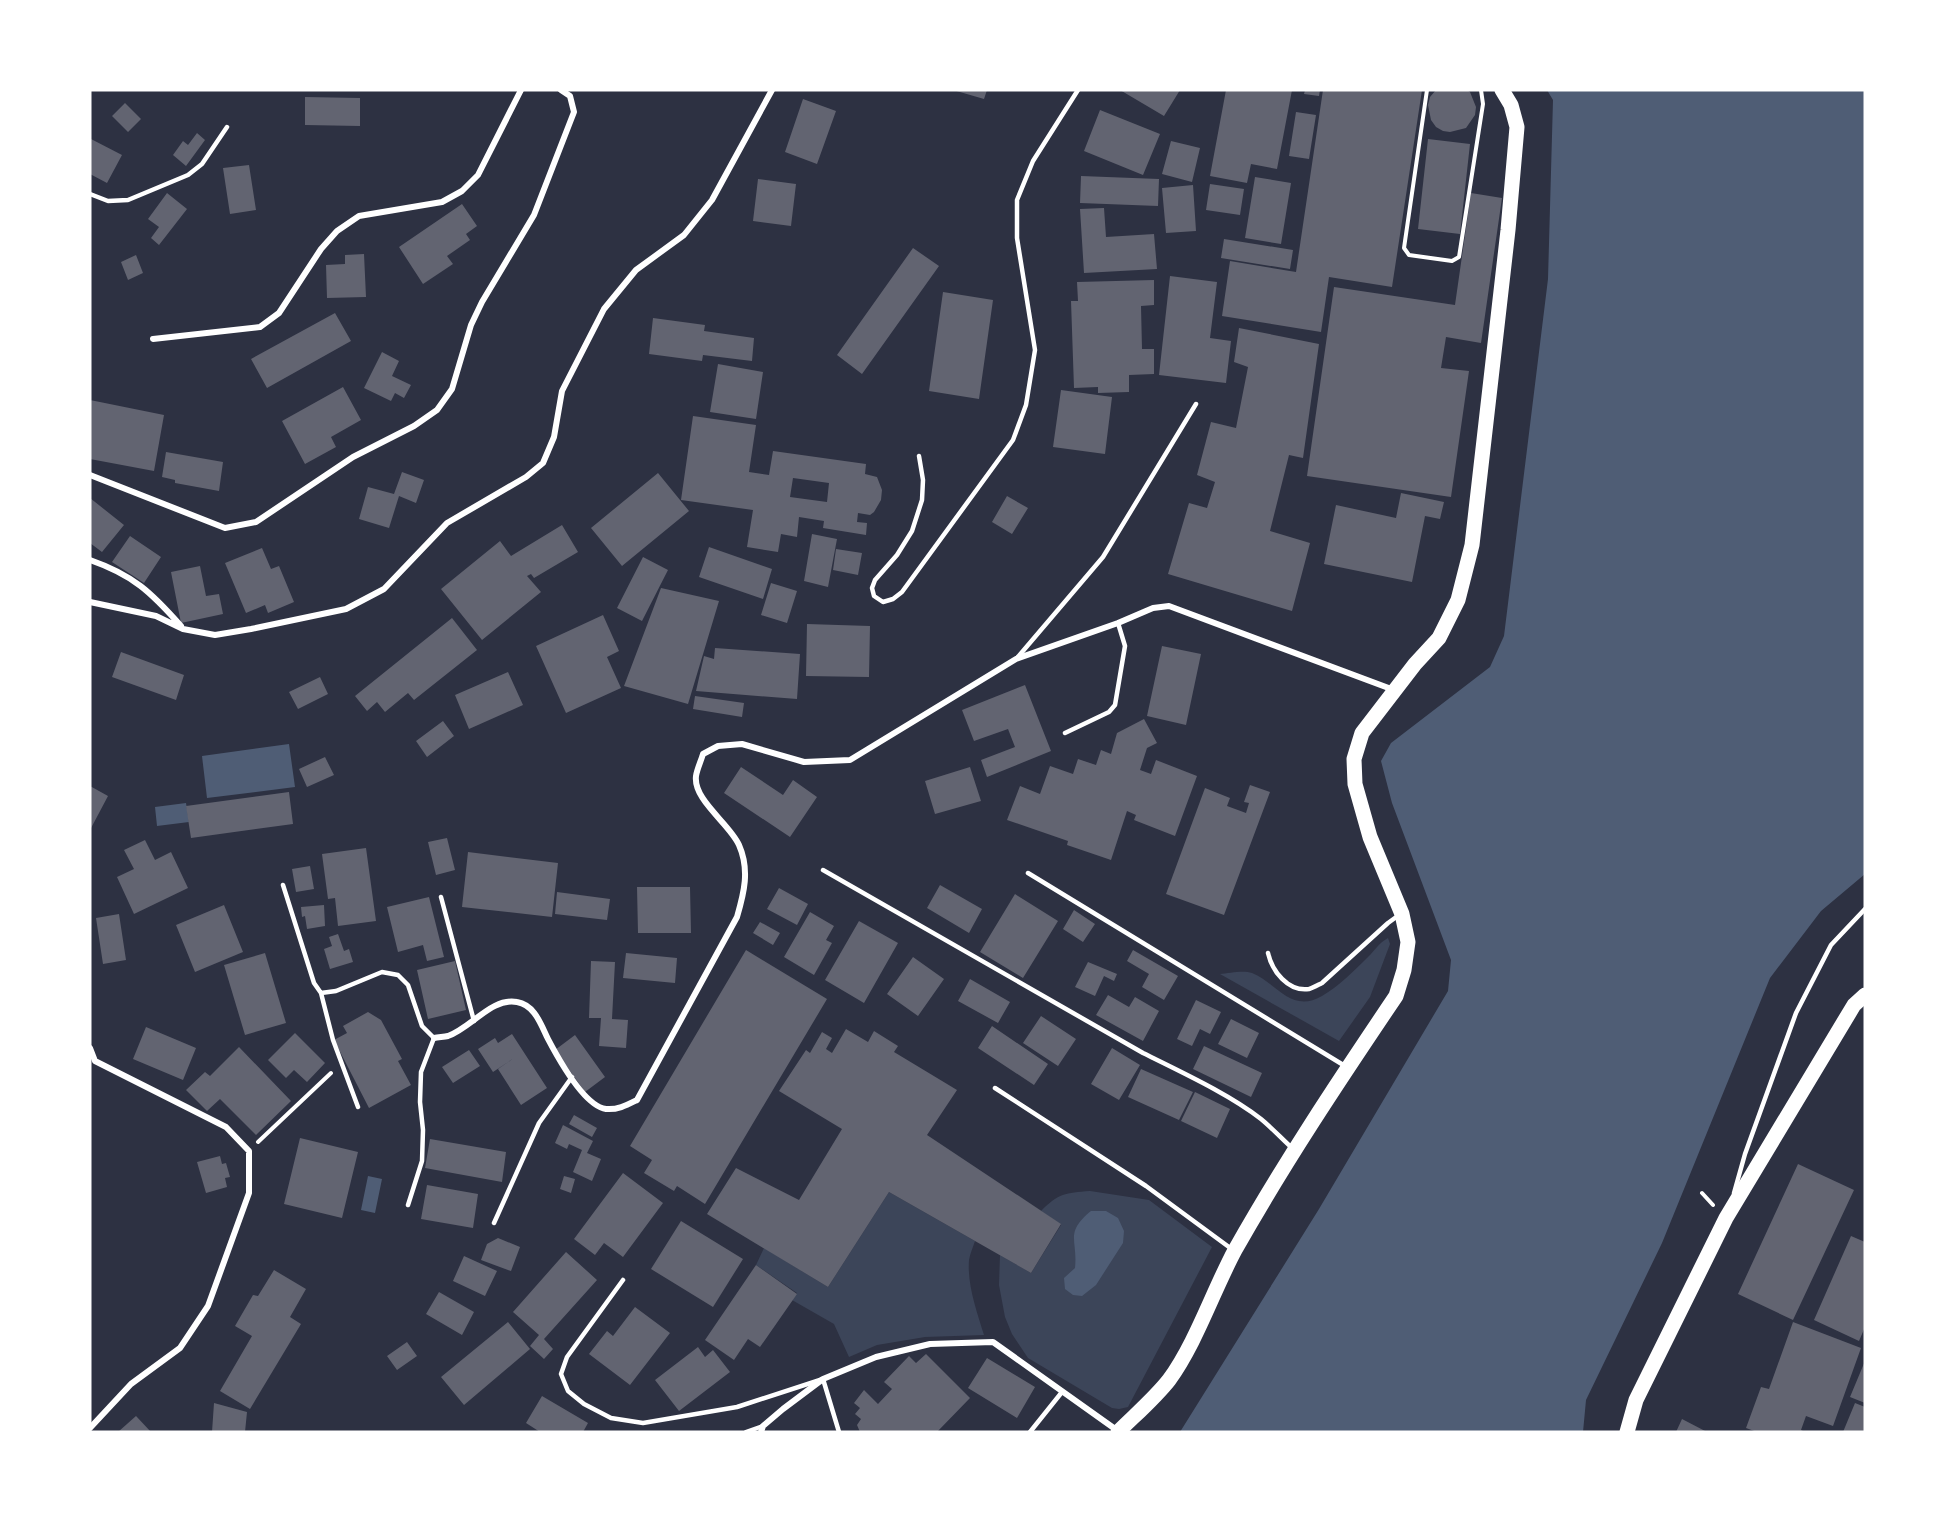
<svg xmlns="http://www.w3.org/2000/svg" width="1955" height="1522" font-family="Arial,sans-serif">
<rect width="100%" height="100%" fill="#2d3142"/>
<path fill="#3c4559" d="M1388,938L1390,944L1370,997L1339,1041L1220,974C1229,973 1244,970 1252,973C1277,983 1291,1014 1322,996C1339,986 1354,971 1368,957C1375,950 1379,943 1388,938Z
M1090,1191L1149,1200L1212,1247L1128,1407L1119,1409L1112,1408L1028,1358L1012,1334L1005,1317L999,1285L1000,1255L1031,1273L1061,1225L1041,1211C1059,1193 1065,1193 1090,1191Z
M889,1192L975,1241C973,1247 970,1254 969,1260C967,1285 977,1312 984,1335L925,1337L877,1345L849,1357L834,1324L792,1300L797,1293L756,1265L764,1248L828,1287Z"/>
<path fill="#4f5d75" d="M1547,90H1865V874L1821,911L1770,978L1662,1243L1586,1400L1583,1432H1180L1319,1209L1448,991L1451,960L1392,803L1381,761L1391,743L1490,667L1504,636L1548,279L1553,100Z
M289,744L295,787L207,798L202,756Z
M186,803L189,822L157,826L155,807Z
M368,1176L382,1179L375,1213L361,1210Z
M1091,1211H1106L1118,1218L1124,1231L1123,1243L1096,1285L1082,1296L1073,1295L1065,1289L1064,1278L1075,1268C1078,1240 1064,1233 1091,1211Z"/>
<path fill="#626471" fill-rule="evenodd" d="M953,90H987L984,99Z
M1120,90H1180L1164,116Z
M1226,90H1292L1277,169L1251,164L1247,183L1210,176Z
M1305,90H1320L1319,96L1304,94Z
M1323,90H1422L1392,287L1329,277L1321,332L1222,316L1230,261L1296,272Z
M1436,90H1467L1470,92L1476,107L1475,115L1466,128L1450,132L1443,131L1436,127L1431,120L1428,105L1430,97Z
M305,97L360,98V126L305,125Z
M803,99L836,111L817,164L785,152Z
M125,103L141,119L128,132L112,116Z
M1100,110L1160,134L1143,175L1084,151Z
M1296,112L1316,115L1309,159L1289,156Z
M197,133L205,140L186,166L173,155L183,141L188,145Z
M91,139L122,155L107,183L90,174Z
M1428,139L1470,144L1460,234L1418,229Z
M1171,141L1200,148L1192,182L1162,174Z
M249,165L256,210L230,214L223,168Z
M1081,176L1159,179L1158,206L1080,203Z
M1255,177L1291,183L1281,244L1245,238Z
M758,179L796,184L791,226L753,221Z
M1210,184L1244,189L1240,215L1206,210Z
M1193,185L1196,231L1166,233L1162,188Z
M167,193L187,209L159,245L151,238L159,227L148,219Z
M1471,193L1502,198L1481,343L1446,337L1441,368L1469,371L1451,497L1307,476L1334,287L1455,305Z
M462,204L477,226L466,234L470,240L447,256L453,264L423,284L399,247Z
M1104,208L1106,237L1154,234L1157,269L1084,273L1080,209Z
M1224,239L1293,250L1290,269L1221,258Z
M913,248L939,266L862,374L837,355Z
M364,254L366,297L327,298L326,265L345,264V255Z
M136,255L143,273L128,280L121,262Z
M1170,276L1217,282L1210,338L1231,341L1226,383L1159,375Z
M1154,280V305L1141,306L1142,349H1154V374L1129,375V392L1098,393V387L1074,388L1071,301H1078L1077,282Z
M943,292L993,300L979,399L929,391Z
M335,313L351,341L267,388L251,359Z
M653,318L705,325L704,331L754,338L752,361L703,355L702,361L649,354Z
M1239,328L1319,344L1303,458L1289,455L1270,531L1310,543L1292,611L1168,574L1189,503L1207,508L1215,482L1197,475L1211,422L1236,428L1248,367L1234,362Z
M382,352L399,361L392,376L411,385L404,398L395,393L391,401L364,388Z
M718,364L763,372L756,419L710,412Z
M343,387L361,420L331,437L336,447L305,464L282,421Z
M1061,390L1112,397L1105,454L1053,447Z
M90,400L164,415L154,471L90,459Z
M693,416L756,425L749,472L769,475L773,451L866,464L865,474L877,477L882,490L881,500L874,512L870,515L858,513L857,522L867,523L866,535L823,528L824,521L799,517L797,537L781,534L778,552L747,547L753,510L681,500ZM793,478L829,483L827,502L790,497Z
M166,452L223,462L219,491L175,483V480L162,477Z
M402,472L424,480L416,503L399,496L389,528L359,519L368,487L394,494Z
M658,473L689,511L622,566L591,528Z
M1401,493L1444,502L1440,519L1425,516L1412,582L1324,564L1336,505L1396,518Z
M1007,496L1028,508L1012,534L992,522Z
M90,498L124,525L102,552L90,543Z
M562,525L578,552L534,578L531,574L527,576L541,592L482,640L441,589L500,541L511,556Z
M812,534L837,539L828,587L804,581Z
M130,536L161,557L144,583L112,562Z
M709,547L772,569L763,599L699,577Z
M262,548L271,569L279,566L294,602L268,613L265,605L246,613L225,563Z
M836,549L862,553L858,575L833,570Z
M643,557L668,570L642,621L617,608Z
M200,566L206,596L219,594L223,614L181,623L171,572Z
M771,583L797,591L787,623L761,615Z
M661,588L719,601L688,704L624,686Z
M603,615L619,651L607,657L621,688L566,713L536,646Z
M452,618L477,650L414,700L408,693L385,712L377,702L367,711L355,696Z
M807,624L870,626L869,677L806,676Z
M1162,646L1201,654L1186,725L1147,716Z
M715,648L800,654L797,699L696,691L704,656L714,659Z
M121,652L184,675L176,700L112,677Z
M508,672L523,705L469,729L455,695Z
M320,677L328,694L298,709L289,692Z
M1025,685L1051,751L987,777L981,760L1015,747L1008,729L974,741L962,710Z
M695,696L744,703L742,717L693,709Z
M1144,719L1157,743L1147,748L1140,770L1151,774L1156,760L1197,776L1175,836L1134,820L1136,815L1127,811L1111,860L1067,845L1068,841L1007,820L1020,786L1040,794L1050,766L1073,774L1078,759L1096,765L1101,750L1111,754L1117,733Z
M443,721L454,736L427,757L416,741Z
M325,757L334,775L307,787L299,769Z
M741,767L783,795L793,780L817,797L790,837L724,793Z
M970,767L981,801L935,814L925,781Z
M1250,785L1270,792L1224,915L1166,894L1205,788L1230,798L1227,806L1246,813L1249,803L1244,802Z
M90,786L108,796L90,830Z
M289,792L293,824L191,838L186,806Z
M447,838L455,870L436,875L428,842Z
M145,840L155,860L171,852L188,888L134,914L117,877L134,869L124,850Z
M366,848L376,921L338,926L335,898L328,899L322,854Z
M468,852L558,863L552,917L462,907Z
M310,866L314,889L296,892L292,869Z
M940,885L982,909L969,933L927,908Z
M637,887H690L691,933H638Z
M779,888L808,904L797,925L767,909Z
M557,892L610,899L607,920L555,914Z
M1015,894L1058,921L1023,978L980,952Z
M429,897L444,957L427,961L423,945L398,952L387,907Z
M224,905L243,952L195,972L176,925Z
M324,905L325,926L307,929L305,916L302,917L301,907Z
M1074,910L1095,924L1083,942L1063,929Z
M810,912L834,926L826,940L832,943L814,975L784,957Z
M119,914L126,960L103,964L96,918Z
M859,921L898,943L864,1003L825,980Z
M760,922L780,933L773,945L753,933Z
M338,934L344,951L349,949L353,962L330,969L324,949L332,946L329,937Z
M746,950L827,999L705,1204L677,1186L674,1191L644,1173L652,1160L630,1146Z
M1133,950L1178,976L1164,1000L1142,987L1149,974L1127,961Z
M265,953L286,1023L245,1035L224,965Z
M626,953L677,958L675,983L623,978Z
M913,957L944,979L918,1016L887,994Z
M455,961L466,1010L428,1019L417,970Z
M591,961L615,962L612,1019L628,1020L626,1048L599,1046L601,1018H589Z
M1088,962L1117,974L1114,981L1104,976L1095,996L1075,987Z
M970,979L1010,1002L998,1023L958,1001Z
M1108,995L1129,1007L1135,997L1159,1011L1143,1041L1096,1015Z
M1196,1000L1221,1012L1210,1034L1200,1029L1192,1046L1177,1039Z
M368,1012L381,1020L402,1059L398,1061L411,1085L369,1108L334,1040L347,1033L343,1026Z
M1041,1016L1076,1039L1058,1066L1023,1043Z
M1231,1019L1259,1033L1247,1058L1218,1044Z
M992,1026L1048,1064L1034,1085L978,1048Z
M146,1027L196,1048L183,1080L133,1059Z
M846,1029L868,1042L874,1031L898,1046L894,1052L957,1090L927,1135L1061,1224L1031,1273L889,1192L828,1287L707,1214L736,1168L799,1200L842,1129L779,1091L806,1050L810,1053L822,1032L832,1038L826,1049L832,1053Z
M295,1033L325,1063L307,1082L294,1070L286,1078L268,1060Z
M512,1034L547,1088L521,1105L498,1069L514,1058L493,1072L478,1049L495,1038L498,1043Z
M575,1035L605,1077L585,1092L555,1050Z
M1204,1046L1262,1073L1251,1097L1193,1069Z
M239,1047L291,1101L256,1135L220,1099L207,1111L186,1090L205,1072L210,1076Z
M1112,1048L1140,1065L1119,1100L1091,1084Z
M469,1050L480,1066L453,1083L442,1067Z
M1141,1069L1193,1092L1179,1120L1128,1097Z
M1195,1092L1230,1109L1217,1138L1181,1121Z
M574,1115L597,1128L592,1137L569,1124Z
M563,1125L593,1141L587,1153L601,1159L592,1181L573,1172L582,1150L569,1144L567,1149L555,1143Z
M300,1138L358,1152L342,1218L284,1204Z
M430,1139L506,1152L502,1182L425,1168Z
M220,1156L222,1164L226,1163L230,1177L225,1178L227,1187L206,1193L197,1162Z
M1798,1164L1854,1190L1793,1320L1738,1294Z
M623,1173L663,1203L623,1257L604,1243L595,1255L574,1239Z
M564,1176L575,1179L571,1193L560,1189Z
M427,1185L478,1194L473,1228L421,1219Z
M681,1221L743,1259L713,1307L651,1269Z
M1851,1236L1865,1242V1327L1859,1341L1814,1320Z
M498,1238L520,1247L511,1271L481,1260L487,1244Z
M566,1252L597,1280L544,1339L553,1349L544,1359L530,1346L539,1335L513,1312Z
M464,1256L497,1271L485,1296L453,1281Z
M756,1265L797,1294L760,1347L748,1339L734,1360L705,1340Z
M274,1270L306,1289L290,1317L301,1324L250,1409L220,1391L252,1336L235,1326L253,1295L258,1296Z
M439,1292L474,1312L462,1335L426,1314Z
M635,1307L670,1333L630,1385L589,1354L607,1331L613,1336Z
M508,1322L530,1349L464,1405L441,1377Z
M1793,1322L1861,1348L1833,1426L1806,1416L1801,1430L1805,1432H1757L1746,1428L1761,1387L1769,1389Z
M407,1342L417,1356L397,1370L387,1356Z
M698,1347L705,1357L713,1350L730,1372L679,1411L655,1380Z
M926,1354L970,1398L937,1432H860L857,1425L861,1419L855,1414L860,1408L854,1403L864,1390L878,1404L892,1389L884,1382L909,1356L916,1363Z
M987,1358L1035,1387L1017,1418L968,1388Z
M1865,1361V1403L1850,1397Z
M542,1396L588,1423L583,1432H540L526,1423Z
M214,1403L247,1412L245,1432H212Z
M1855,1403L1865,1407V1432H1843Z
M136,1416L151,1432H118Z
M1682,1419L1707,1432H1676Z"/>
<g fill="none" stroke-linecap="round" stroke-linejoin="round">
<path stroke="#fff" stroke-width="4" d="M1427,90L1404,248L1409,255L1452,261L1459,257L1483,104L1481,90
M258,1142L331,1073
M1702,1193L1713,1205"/>
<path stroke="#fff" stroke-width="4.5" d="M90,194L108,201L128,200L188,175L202,164L227,127
M919,456L923,480L922,500L912,531L897,555L875,580L872,588L874,596L883,602L893,599L902,592L1013,440L1026,405L1035,350L1017,238V200L1033,161L1078,90
M1017,658L1103,557L1196,404
M1065,733L1109,712L1115,705L1125,646L1118,623
M823,870L1143,1053C1181,1072 1229,1094 1261,1119C1272,1128 1282,1139 1292,1148
M1028,873L1345,1066
M283,885L314,983L321,993L336,991L382,972L398,975L408,985L422,1026L434,1038L421,1072L420,1102L423,1130L422,1161L408,1205
M441,897L474,1021
M1268,953C1272,971 1288,992 1309,989C1313,988 1318,985 1322,983L1388,923L1399,915
M321,993L333,1040L358,1107
M995,1088L1146,1186L1233,1250
M1734,1193L1745,1154L1796,1013L1831,945L1865,909
M494,1223L539,1123L572,1077
M623,1280L567,1357L561,1374L568,1391L584,1404L611,1418L643,1423L737,1407L823,1379L839,1432
M746,1432L763,1426
M1030,1432L1062,1392"/>
<path stroke="#fff" stroke-width="6" d="M153,339L260,327L279,313L321,249L337,231L359,216L442,202L462,191L478,175L521,90
M90,475L225,528L256,522L353,457L414,426L437,410L452,389L471,325L482,302L534,215L574,112L570,96L561,90
M90,560C133,575 151,592 181,626
M90,602L156,616L183,629L215,635L251,629L346,609L384,589L447,523L526,477L543,463L554,437L562,391L604,309L636,270L684,235L712,200L772,90
M434,1038C439,1037 444,1037 448,1036C471,1028 492,997 517,1002C535,1005 541,1025 548,1039C558,1058 584,1106 606,1109C618,1110 627,1105 637,1100L737,917C744,893 750,870 739,845C730,824 693,800 696,776C697,769 701,761 703,754L718,746L742,744L804,762L850,760L1016,659L1118,623L1153,608L1169,606L1394,690
M90,1048L95,1061L226,1127L249,1151V1193L208,1306L180,1348L131,1384L90,1428
M761,1432L763,1426L783,1409L823,1379L876,1357L930,1344L993,1342L1118,1431"/>
<path stroke="#fff" stroke-width="15" d="M1118,1432C1135,1415 1154,1399 1169,1380C1196,1343 1213,1291 1235,1250C1284,1163 1340,1079 1396,996L1404,970L1408,942L1402,914L1370,837L1355,784L1354,759L1362,733L1415,664L1439,638L1458,600L1472,545L1508,230L1517,127L1511,105L1502,90
M1627,1432L1636,1400L1726,1218L1854,1005L1865,995"/>
</g>
<rect width="1955" height="1522" fill="none" stroke="#ffffff" stroke-width="183"/>
</svg>
